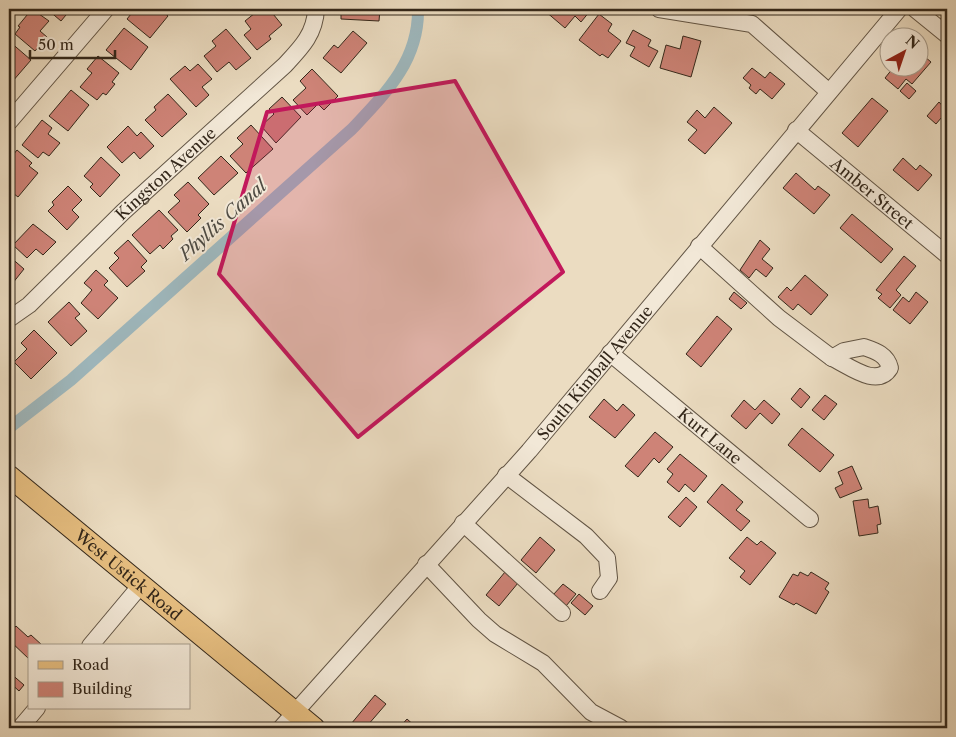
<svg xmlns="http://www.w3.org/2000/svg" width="956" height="737" font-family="'Libre Caslon Text',serif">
<rect width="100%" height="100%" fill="#ebdcc1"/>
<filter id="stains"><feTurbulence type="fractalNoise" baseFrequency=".004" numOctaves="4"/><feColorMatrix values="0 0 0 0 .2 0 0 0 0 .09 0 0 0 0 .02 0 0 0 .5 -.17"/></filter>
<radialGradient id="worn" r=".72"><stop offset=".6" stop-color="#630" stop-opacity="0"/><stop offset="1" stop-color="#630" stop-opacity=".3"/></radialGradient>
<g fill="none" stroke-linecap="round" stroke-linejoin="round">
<path stroke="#9eb8be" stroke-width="12" d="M9,428L71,380L352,129C385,94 419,61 418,9"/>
</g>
<path fill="#ce8377" stroke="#33271a" d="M32,9L49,21L40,31L47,37L35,51L15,34L20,27L18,26Z
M49,9H71L61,21L48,10Z
M135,9H160L168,16L150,38L127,19Z
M260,9H269L282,25L269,36L271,39L257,50L244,35L251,29L245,21Z
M341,9H380L379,21L341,19Z
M546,9H588L590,11L581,22L575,16L565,28L545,11Z
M599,14L612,24L608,31L621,41L608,58L602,54L600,56L579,40Z
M124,28L148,47L131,70L106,50Z
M226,29L251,58L236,70L229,62L217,72L204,56L216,46L212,41Z
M633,30L651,40L648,46L658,51L649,67L630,56L635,47L626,43Z
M353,31L367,43L341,73L323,58L334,45L338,48Z
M683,36L701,41L691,77L660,68L666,45L680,49Z
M9,41L31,60L12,82L9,79Z
M918,51L931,62L912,84L906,79L898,89L885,78L893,68H918Z
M98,56L119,73L112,82L115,84L106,95L103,93L97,100L80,87L92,73L87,69Z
M198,64L212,79L202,87L209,95L196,107L170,79L185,66L190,71Z
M752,68L765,78L770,72L785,84L772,99L760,89L756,94L749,88L751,85L743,78Z
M312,69L338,96L324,110L318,104L307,115L293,100L306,88L300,81Z
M907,83L916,91L909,99L900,91Z
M71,90L89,105L68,131L49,116Z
M168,94L187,114L162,137L145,120L156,110L154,107Z
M282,97L301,117L276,143L261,126L274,114L269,109Z
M872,98L888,111L858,147L842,133Z
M939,102L947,111L936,124L927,116Z
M714,107L732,123L705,154L688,140L697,130L687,122L697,110L705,118Z
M42,120L52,128L48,134L60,143L49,156L43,152L38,158L22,145Z
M251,125L273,149L246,173L230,156L243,144L237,138Z
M128,126L137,136L141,132L154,146L140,159L134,152L122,163L107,147Z
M17,150L32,163L29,166L38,173L18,197L9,190V160Z
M221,156L238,173L214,195L198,178Z
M101,157L120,175L100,197L90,187L93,184L84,176Z
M903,158L916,170L920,165L932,175L918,191L893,170Z
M796,173L815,190L818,186L830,195L814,214L783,188Z
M188,182L209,204L198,215L201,218L187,232L168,212L180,201L174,195Z
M68,186L82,200L72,210L79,217L67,230L48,211L54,205L52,202Z
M159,210L178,230L171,236L173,239L163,249L160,245L150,254L132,235Z
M852,214L893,249L881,263L840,228Z
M33,224L56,242L43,255L36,249L27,258L13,245Z
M128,240L147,261L141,267L145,271L127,287L109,268L119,258L114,253Z
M760,240L770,249L762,259L773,268L766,277L756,269L749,278L740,270Z
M9,256L24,269L12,284L9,281Z
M904,256L916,266L896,290L901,295L890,308L878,298L882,294L876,290Z
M96,270L108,281L104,285L118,298L98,319L81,303L92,290L84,283Z
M805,275L828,295L811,315L798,304L793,310L778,297L787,287L791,291Z
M734,292L747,303L741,309L729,299Z
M916,292L928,302L910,324L893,310L903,297L909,302Z
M69,302L80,314L75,318L87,331L71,346L48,322Z
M717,316L732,329L701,367L686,354Z
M34,330L57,353L31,379L14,362L27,349L21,343Z
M800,388L810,397L801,408L791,399Z
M825,395L837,404L824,420L812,410Z
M604,399L617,411L623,404L635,415L615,438L589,417Z
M744,400L755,410L764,400L780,414L772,424L760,413L746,429L731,416Z
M802,428L834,455L820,472L788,445Z
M655,432L673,447L659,463L654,458L638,477L625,466Z
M680,454L707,476L694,492L685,484L679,492L667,482L673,474L667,469Z
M852,466L862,489L840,498L835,488L843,484L838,472Z
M722,484L743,502L736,510L750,521L741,531L707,502Z
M686,497L697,507L680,527L668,517Z
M868,499L869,508L878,506L881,524L877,525L878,533L859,536L853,501Z
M540,537L555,550L536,573L521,560Z
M747,537L757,545L761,541L776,553L750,585L740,577L745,571L729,558Z
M505,572L518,583L499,606L486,595Z
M800,572L808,576L811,572L829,583L825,589L829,592L816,614L796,603L794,605L779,597L793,574L798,576Z
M563,584L576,594L566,606L553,595Z
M579,594L593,606L585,615L571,603Z
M16,626L28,637L31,635L43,646H29V659L9,640V634Z
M9,672L24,685L19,691L9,682Z
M375,695L386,704L367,726L363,722L357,728L351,724Z
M407,719L417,728H399Z"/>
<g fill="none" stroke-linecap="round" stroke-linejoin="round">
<defs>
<g id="minor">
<path d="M659,9L752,24L829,92"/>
<path d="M915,9L947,35"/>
<path d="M9,122L106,9"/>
<path id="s1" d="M796,130L947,255"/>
<path d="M699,246L779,318L832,358"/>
<path id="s2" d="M9,319L29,305L123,212L285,65C301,48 315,34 316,9"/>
<path d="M864,347C876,351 887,355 890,368C877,389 848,365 832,358L844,351Z"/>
<path id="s3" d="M610,353L810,519"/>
<path d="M506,475L586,536L607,558L609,578L600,591"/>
<path d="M463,523L562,613"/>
<path d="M426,564L479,620L495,634L543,663L591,712L621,728"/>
<path d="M90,646L141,585"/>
<path d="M20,728L37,708"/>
<path id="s4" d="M281,728L529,451L899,9"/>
</g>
<g id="major">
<path id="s5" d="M9,476L314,728"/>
</g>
</defs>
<use href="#minor" stroke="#615444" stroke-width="18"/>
<use href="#major" stroke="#33271a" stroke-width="23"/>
<use href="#minor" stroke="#f2e8d7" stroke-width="16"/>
<use href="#major" stroke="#e6be80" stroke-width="21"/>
</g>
<path fill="#c2185b" fill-opacity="0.2" stroke="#c2185b" stroke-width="4" stroke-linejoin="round" d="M455,81L563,272L358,437L219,274L267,112Z"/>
<g text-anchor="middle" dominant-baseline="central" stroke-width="4" stroke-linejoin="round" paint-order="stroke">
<g font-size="16" fill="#33271a" stroke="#f2e8d7">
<text stroke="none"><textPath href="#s2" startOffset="214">Kingston Avenue</textPath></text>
<text stroke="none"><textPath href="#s1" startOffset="99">Amber Street</textPath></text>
<text stroke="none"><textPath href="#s4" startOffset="474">South Kimball Avenue</textPath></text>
<text stroke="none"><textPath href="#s3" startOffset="130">Kurt Lane</textPath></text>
<text stroke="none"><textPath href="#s5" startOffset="155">West Ustick Road</textPath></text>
</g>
<g font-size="18" font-style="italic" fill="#4e4b43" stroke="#f2e8d7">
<text transform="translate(223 220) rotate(-42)">Phyllis Canal</text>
</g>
</g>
<rect width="956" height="737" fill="none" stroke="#ebdcc1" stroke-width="30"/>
<rect x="10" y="10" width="936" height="717" fill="none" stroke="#33271a" stroke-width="2.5"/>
<rect x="15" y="15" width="926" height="707" fill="none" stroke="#33271a"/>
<rect x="28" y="644" width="162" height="65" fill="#f2e8d7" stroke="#a69b8b"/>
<rect x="38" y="661" width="25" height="8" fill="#e6be80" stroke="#a69b8b"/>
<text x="72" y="670" font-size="15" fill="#33271a">Road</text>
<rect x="38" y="682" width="25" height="15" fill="#ce8377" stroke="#a69b8b"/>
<text x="72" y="694" font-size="15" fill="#33271a">Building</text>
<g transform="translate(904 52) rotate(40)"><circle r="24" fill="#f2e8d7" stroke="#a69b8b"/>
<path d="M0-4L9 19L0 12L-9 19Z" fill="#8f2418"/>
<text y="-8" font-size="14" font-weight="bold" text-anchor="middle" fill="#33271a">N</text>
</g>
<path d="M30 50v8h85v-8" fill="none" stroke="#33271a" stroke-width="2.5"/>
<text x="38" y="50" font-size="15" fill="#33271a" stroke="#f2e8d7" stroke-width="4" paint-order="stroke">50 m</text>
<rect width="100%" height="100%" filter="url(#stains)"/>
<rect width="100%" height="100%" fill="url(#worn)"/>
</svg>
